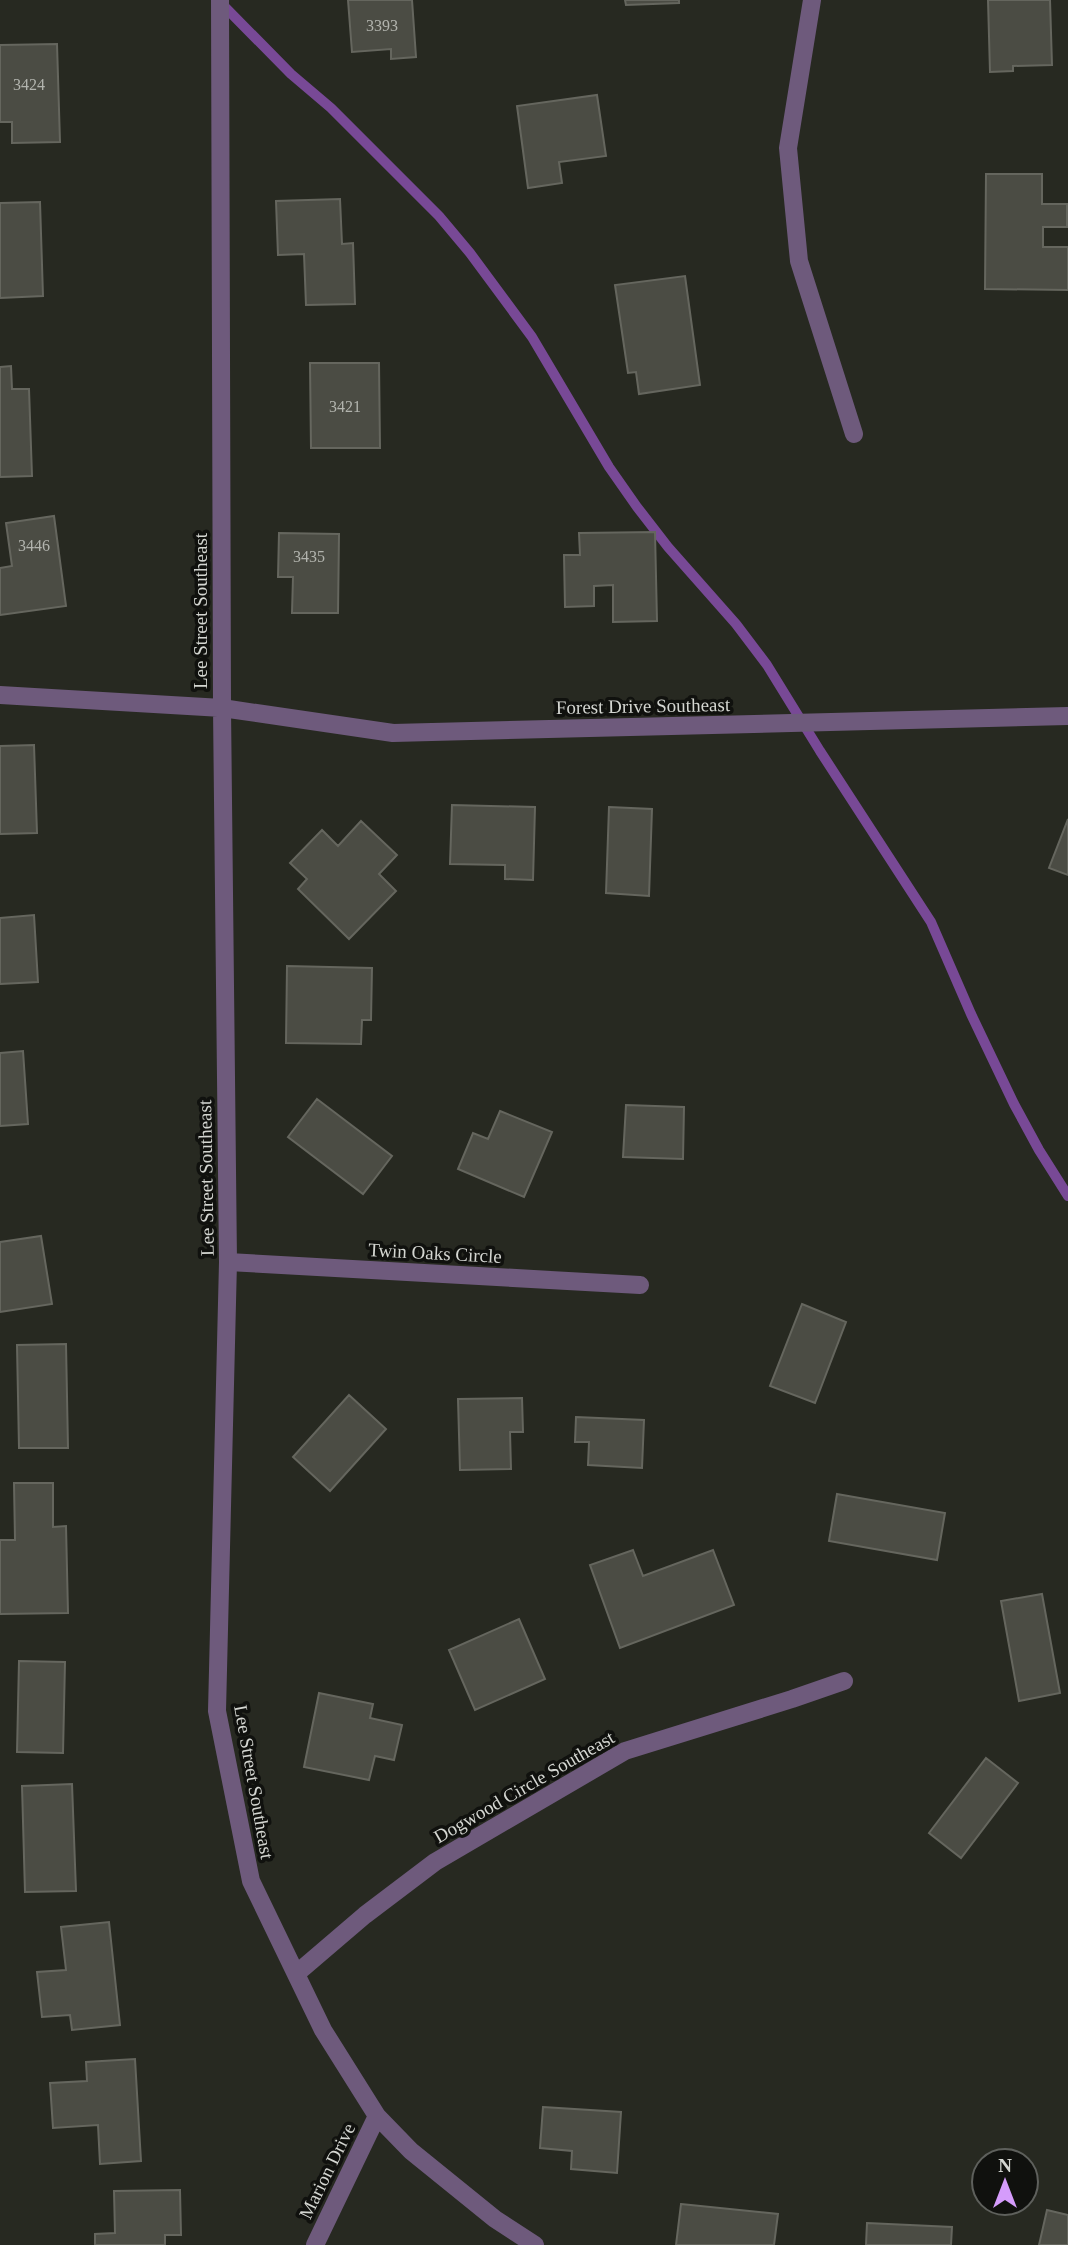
<svg xmlns="http://www.w3.org/2000/svg" width="1068" height="2245" font-family="'Times New Roman',serif">
<rect width="100%" height="100%" fill="#272921"/>
<g fill="none" stroke-linecap="round" stroke-linejoin="round">
<path stroke="#784996" stroke-width="10" d="M220,2L291,74L331,108L439,216L470,253L532,337L609,467L637,507L668,547L736,624L767,665L820,751L931,922L971,1014L1014,1104L1039,1150L1068,1196"/>
</g>
<path fill="#4b4c44" stroke="#65665e" stroke-width="2" d="M348,0H412L416,57L391,59V49L352,52Z
M625,0H679V3L626,5Z
M988,0H1050L1052,65L1013,66V71L990,72Z
M57,44L60,142L12,143V122H0V45Z
M597,95L606,156L559,162L562,183L528,188L517,106Z
M986,174H1042V204H1067V227H1043V247H1068V290L985,289Z
M340,199L342,244L353,243L355,304L306,305L304,254L278,255L276,201Z
M40,202L43,296L0,298V203Z
M685,276L700,385L639,394L636,372L628,373L615,285Z
M310,363H379L380,448H311Z
M11,366L12,389H29L32,476L0,477V367Z
M54,516L66,606L0,615V568L12,566L6,523Z
M655,532L657,621L613,622V585L594,586V606L565,607L564,555H580L579,533Z
M279,533L339,534L338,613H292L293,577H278Z
M34,745L37,833L0,834V746Z
M452,805L535,807L533,880L505,879V865L450,864Z
M609,807L652,809L649,896L606,893Z
M1068,819V875L1049,868Z
M361,821L397,855L379,874L396,891L349,939L298,889L307,879L290,863L322,830L338,846Z
M34,915L38,982L0,984V918Z
M287,966L372,968L371,1020H362L361,1044L286,1043Z
M23,1051L28,1124L0,1126V1053Z
M317,1099L392,1156L363,1194L288,1137Z
M626,1105L684,1107L683,1159L623,1157Z
M500,1111L552,1132L524,1197L458,1169L473,1133L488,1139Z
M41,1236L52,1304L0,1312V1242Z
M802,1304L846,1322L815,1403L770,1386Z
M66,1344L68,1448H19L17,1345Z
M349,1395L386,1429L330,1491L293,1457Z
M522,1398L523,1432H510L511,1469L460,1470L458,1399Z
M576,1417L644,1420L642,1468L588,1465L589,1442H575Z
M14,1483H53V1527L66,1526L68,1613L0,1614V1540H15Z
M837,1494L945,1513L937,1560L829,1541Z
M633,1550L643,1576L713,1550L734,1605L620,1648L590,1565Z
M1042,1594L1060,1693L1019,1701L1001,1601Z
M519,1619L545,1679L475,1710L449,1650Z
M19,1661L65,1662L63,1753L17,1752Z
M319,1693L373,1704L370,1718L402,1725L394,1760L375,1756L369,1780L304,1767Z
M986,1758L1018,1783L961,1858L929,1833Z
M72,1784L76,1891L25,1892L22,1786Z
M109,1922L120,2025L72,2030L70,2015L42,2017L37,1972L66,1970L61,1927Z
M135,2059L141,2161L100,2164L98,2125L53,2128L50,2083L87,2081L86,2062Z
M543,2107L621,2112L617,2173L571,2169L572,2151L540,2148Z
M180,2190L181,2235H165V2245H95V2234L115,2233L114,2191Z
M681,2204L778,2214L774,2245H676Z
M1047,2210L1068,2215V2245H1039Z
M867,2223L952,2227L951,2245H866Z"/>
<g fill="none" stroke-linecap="round" stroke-linejoin="round">
<path stroke="#6e5a7c" stroke-width="18" d="M220,0L222,708L228,1262L217,1711L251,1881L323,2030L377,2116L411,2151L495,2219L535,2245
M812,0L788,148L799,261L854,434
M0,695L222,708L393,733L1068,716
M228,1262L640,1285
M296,1974L365,1915L435,1862L625,1751L792,1699L844,1681
M315,2245L377,2116"/>
</g>
<g text-anchor="middle" dominant-baseline="central" stroke-width="7" stroke-linejoin="round" paint-order="stroke">
<g font-size="16" fill="#b2b4ae">
<text x="382" y="25">3393</text>
<text x="29" y="84">3424</text>
<text x="345" y="406">3421</text>
<text x="34" y="545">3446</text>
<text x="309" y="556">3435</text>
</g>
<g font-size="19" fill="#d4d6d1" stroke="#10110e">
<text transform="translate(200 611) rotate(-90)">Lee Street Southeast</text>
<text transform="translate(643 706) rotate(-1)">Forest Drive Southeast</text>
<text transform="translate(206 1178) rotate(-91)">Lee Street Southeast</text>
<text transform="translate(435 1253) rotate(3)">Twin Oaks Circle</text>
<text transform="translate(254 1782) rotate(80)">Lee Street Southeast</text>
<text transform="translate(524 1787) rotate(-30)">Dogwood Circle Southeast</text>
<text transform="translate(327 2171) rotate(-64)">Marion Drive</text>
</g>
</g>
<g transform="translate(1005 2182)"><circle r="33" fill="#10110e" stroke="#5e605c" stroke-width="2"/>
<path d="M0-5L12 26L0 18L-12 26Z" fill="#d59cfb"/>
<text y="-10" font-size="19" font-weight="bold" text-anchor="middle" fill="#d4d6d1">N</text>
</g>
</svg>
